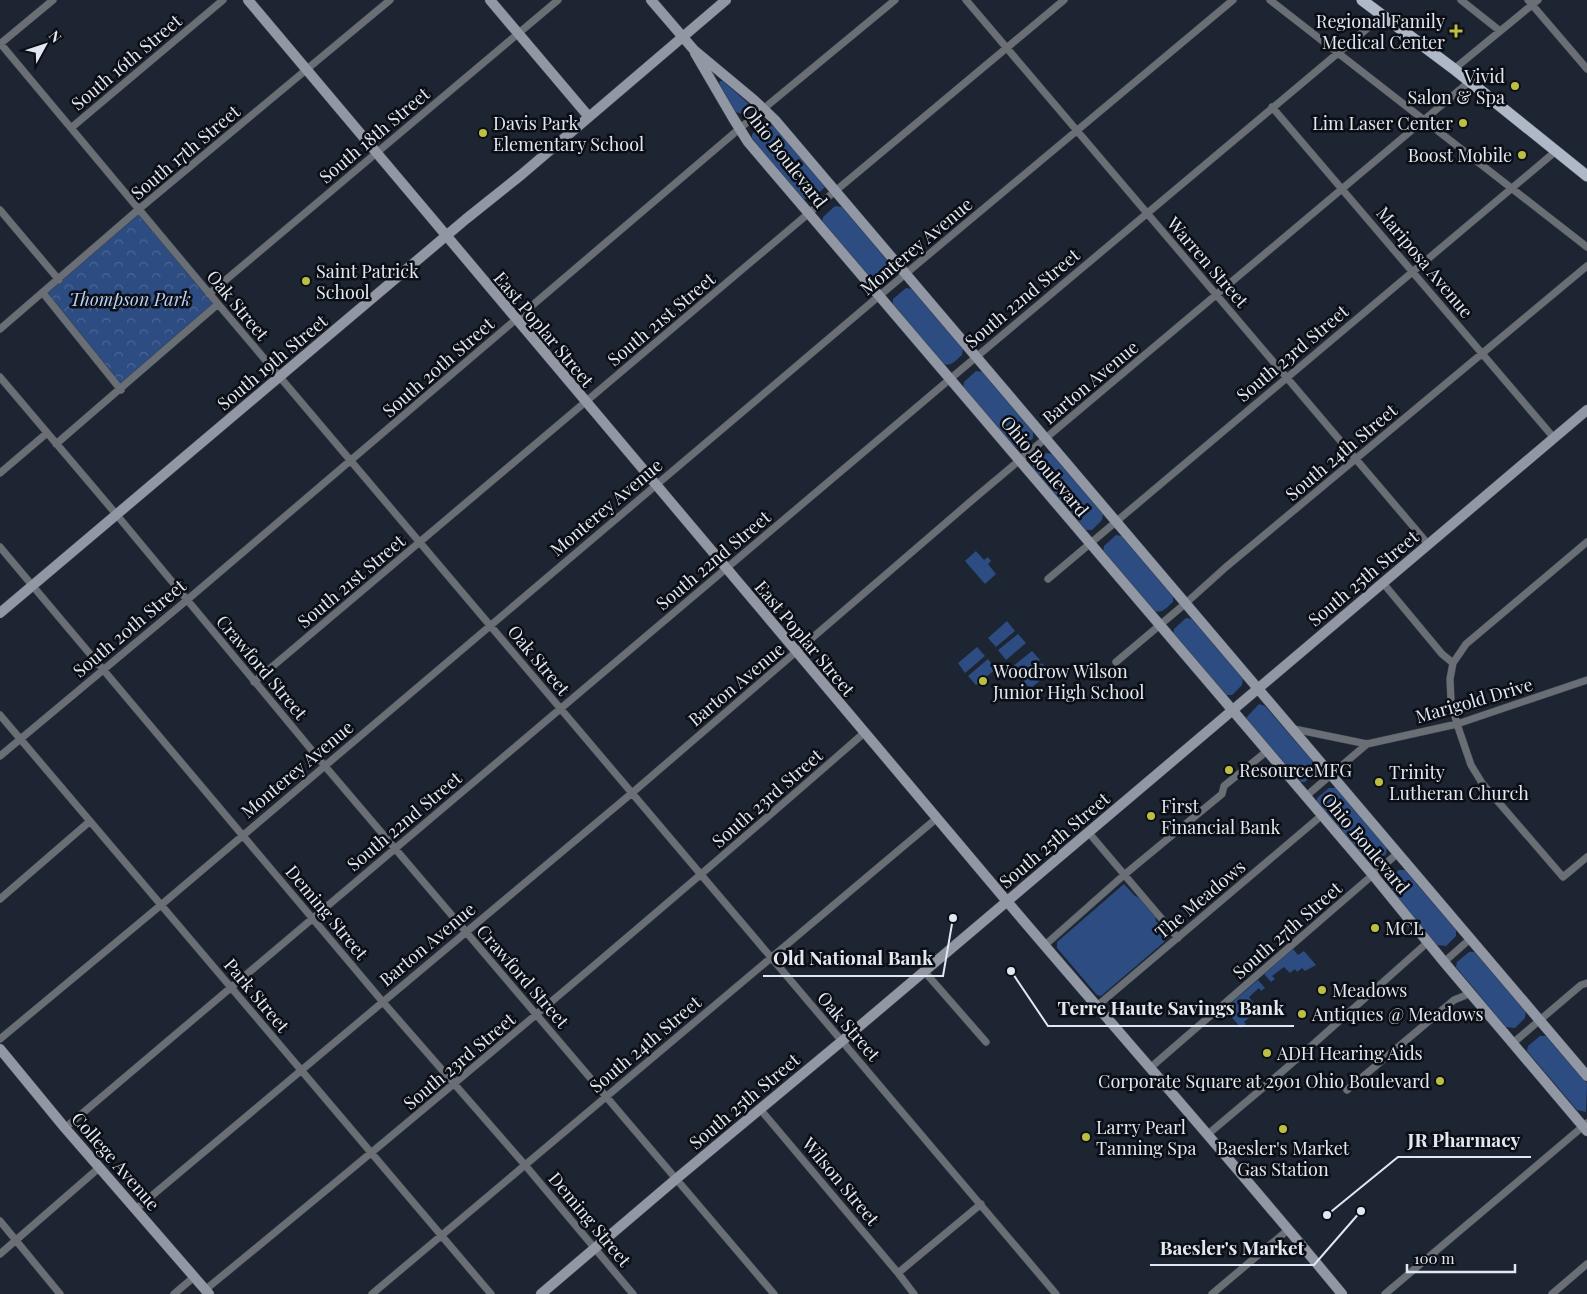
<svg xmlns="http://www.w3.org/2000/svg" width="1587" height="1294" font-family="'Playfair Display',serif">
<defs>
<pattern id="park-crowns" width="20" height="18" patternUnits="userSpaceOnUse" patternTransform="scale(1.25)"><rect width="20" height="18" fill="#2c4c82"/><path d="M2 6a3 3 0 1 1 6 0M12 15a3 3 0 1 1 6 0" fill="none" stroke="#4a6694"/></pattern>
</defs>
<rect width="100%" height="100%" fill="#1d2532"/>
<path fill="#2c4c82" d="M720,81H723L750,105L748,110L743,114L735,112L719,85Z
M764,123H766L776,128L825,187C817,194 811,202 801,198L752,138V134Z
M835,206L842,207L892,266V273C886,278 881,285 872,282L822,222L823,217Z
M906,288L912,289L963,348L962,355C956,360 951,367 943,364L893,305V299Z
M976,371L983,372L1033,432V438C1027,444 1022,450 1013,447L963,388L964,382Z
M1046,453L1052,454L1103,514L1102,520L1092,530H1086L1033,470V464Z
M1116,535L1122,536L1173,595V602C1166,608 1162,614 1153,611L1103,552L1104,546Z
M976,551L984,560L988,557L991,561L988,564L996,574L985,584L965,561Z
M1186,618L1192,619L1243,678L1242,685L1232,695H1226L1173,635L1174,629Z
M1007,621L1015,631L996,647L988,638Z
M1018,634L1026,643L1006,660L998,650Z
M977,647L985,656L965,673L958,663Z
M1032,651L1040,660L1020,677L1012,667Z
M988,659L996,669L976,685L968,676Z
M1042,663L1050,672L1030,689L1023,680Z
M1259,704L1265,706L1316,765L1315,772L1305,782H1298L1246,718Z
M1329,788H1336L1387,847L1386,854L1376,864H1369L1317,803V798Z
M1399,870H1405L1456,930V936L1446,946L1437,945L1386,886L1387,880Z
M1124,884L1135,896L1140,898L1155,916L1156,921L1170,937L1101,996L1097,995L1057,948V942Z
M1293,949L1298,955L1304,951L1316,965L1305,971L1302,968L1297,972L1295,969L1290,973L1284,967L1272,976L1275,979L1271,982L1264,974Z
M1469,952H1475L1526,1011L1525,1018L1515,1028L1506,1027L1456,967L1457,962Z
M1258,980L1265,988L1261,991L1259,988L1249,997L1255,1005L1250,1010L1251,1012L1247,1016L1249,1018L1244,1022L1246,1024L1241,1028L1229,1014L1234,1010L1230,1004Z
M1540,1036H1546L1587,1083L1586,1112L1577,1110L1527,1051L1528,1046Z"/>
<path fill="url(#park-crowns)" d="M139,209L218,304L121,390L43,293Z"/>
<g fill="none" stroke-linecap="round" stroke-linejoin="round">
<defs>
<path id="street" d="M966,0L1428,544
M1270,0L1587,247
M1461,0L1500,31
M1528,0L1587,69
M0,43L218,304L1056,1294
M0,44L53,0
M1454,69L1538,0
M1272,107L1554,438
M71,128L223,0
M0,210L59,280
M43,293L121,390
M209,294L558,0
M0,329L139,209L390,0
M0,377L116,514L324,765L774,1294
M56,444L218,304
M0,473L47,433
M1587,542L1466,644L1453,663L1450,679L1451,701L1457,724L1471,765L1482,783L1563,877L1587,857
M0,547L382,1001L525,1165L633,1294
M1048,579L1556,151
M1383,583L1442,654L1453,663
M1116,662L1186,603L1226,567L1587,266
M254,682L809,213L1064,0
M0,715L491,1294
M1294,729L1367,744L1457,724L1587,680
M0,756L187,600L739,129L895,0
M1305,797L1367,744
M1089,833L1178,938
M0,899L89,822
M1045,945L1124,875L1222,794L1224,786L1267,751
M1444,962L1470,939
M924,971L986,1042
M1097,1006L1321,816
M0,1039L161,905L879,296L1233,0
M1513,1043L1581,985L1587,983
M1150,1068L1398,853
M1347,1090L1454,1000L1471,993
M760,1109L898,1273L914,1294
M65,1128L950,379L1382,16
M1207,1135L1291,1064L1428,942
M136,1209L632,793L977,496L1469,82
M0,1221L60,1294
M0,1254L100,1167
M898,1273L981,1204
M205,1290C428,1107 648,922 864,733
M174,1294L194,1277
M372,1294L937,818
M1212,1294L1289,1229
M1385,1294L1587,1123
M1552,1294L1587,1264"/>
<path id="secondary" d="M248,0C499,301 752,600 1005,899C1117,1031 1232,1160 1342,1294
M490,0L589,117
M651,0L694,50L754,100L775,120L1587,1076
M695,53L733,118L748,142L1373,875L1444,962L1587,1131
M0,613L466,219L521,175L726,0
M0,1049L65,1128L209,1294
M541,1294L676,1179L842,1041L1587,410"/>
<path id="primary" d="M1362,0L1454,69L1587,176"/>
</defs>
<use href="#street" stroke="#39404d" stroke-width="8"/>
<use href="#secondary" stroke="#39404d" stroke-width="11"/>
<use href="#primary" stroke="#39404d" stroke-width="12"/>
<use href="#street" stroke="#6a6e75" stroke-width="7"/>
<use href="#secondary" stroke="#9198a3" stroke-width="10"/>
<use href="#primary" stroke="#afb8c7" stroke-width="11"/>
</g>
<g fill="#bdbf43" stroke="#0b0e14" stroke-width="2">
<path d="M1453.5 23.5h5v5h5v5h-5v5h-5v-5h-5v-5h5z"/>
<circle cx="1515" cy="86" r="5"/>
<circle cx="1463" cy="123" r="5"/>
<circle cx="483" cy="133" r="5"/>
<circle cx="1522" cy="155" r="5"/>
<circle cx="306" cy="281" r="5"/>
<circle cx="983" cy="681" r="5"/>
<circle cx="1229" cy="770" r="5"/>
<circle cx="1379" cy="782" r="5"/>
<circle cx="1151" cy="816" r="5"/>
<circle cx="1375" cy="928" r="5"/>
<circle cx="1322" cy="990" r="5"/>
<circle cx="1302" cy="1014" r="5"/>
<circle cx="1267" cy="1053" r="5"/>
<circle cx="1440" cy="1081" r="5"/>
<circle cx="1283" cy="1129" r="5"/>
<circle cx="1086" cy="1137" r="5"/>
</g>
<g text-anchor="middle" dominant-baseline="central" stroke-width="5" stroke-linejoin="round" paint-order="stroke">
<g font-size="18" fill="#e2e8f1" stroke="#0b0e14" text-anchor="start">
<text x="1445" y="21" text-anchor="end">Regional Family<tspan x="1445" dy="21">Medical Center</tspan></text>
<text x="1505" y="76" text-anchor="end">Vivid<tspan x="1505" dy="21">Salon &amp; Spa</tspan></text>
<text x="493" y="123">Davis Park<tspan x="493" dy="21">Elementary School</tspan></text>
<text x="1453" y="123" text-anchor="end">Lim Laser Center</text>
<text x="1512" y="155" text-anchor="end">Boost Mobile</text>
<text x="316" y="271">Saint Patrick<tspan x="316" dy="21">School</tspan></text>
<text x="993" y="671">Woodrow Wilson<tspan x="993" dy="21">Junior High School</tspan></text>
<text x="1239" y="770">ResourceMFG</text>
<text x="1389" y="772">Trinity<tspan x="1389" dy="21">Lutheran Church</tspan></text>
<text x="1161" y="806">First<tspan x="1161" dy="21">Financial Bank</tspan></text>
<text x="1385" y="928">MCL</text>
<text x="1332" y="990">Meadows</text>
<text x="1312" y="1014">Antiques @ Meadows</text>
<text x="1277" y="1053">ADH Hearing Aids</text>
<text x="1430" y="1081" text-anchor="end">Corporate Square at 2901 Ohio Boulevard</text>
<text x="1096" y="1127">Larry Pearl<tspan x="1096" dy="21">Tanning Spa</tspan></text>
<text x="1283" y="1148" text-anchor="middle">Baesler's Market<tspan x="1283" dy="21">Gas Station</tspan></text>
</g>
<g font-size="18" fill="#e2e8f1" stroke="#0b0e14">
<text transform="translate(126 62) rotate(-40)">South 16th Street</text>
<text transform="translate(374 135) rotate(-40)">South 18th Street</text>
<text transform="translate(185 152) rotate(-40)">South 17th Street</text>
<text transform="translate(785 156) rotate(52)">Ohio Boulevard</text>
<text transform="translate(916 246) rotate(-40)">Monterey Avenue</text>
<text transform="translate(1208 262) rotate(49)">Warren Street</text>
<text transform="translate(1425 262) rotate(50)">Mariposa Avenue</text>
<text transform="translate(1022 298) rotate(-40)">South 22nd Street</text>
<text transform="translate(238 305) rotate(50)">Oak Street</text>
<text transform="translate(661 319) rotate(-40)">South 21st Street</text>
<text transform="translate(544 329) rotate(50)">East Poplar Street</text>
<text transform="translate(1292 353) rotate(-40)">South 23rd Street</text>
<text transform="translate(272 362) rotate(-40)">South 19th Street</text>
<text transform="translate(438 367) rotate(-41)">South 20th Street</text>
<text transform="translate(1090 382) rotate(-40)">Barton Avenue</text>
<text transform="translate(1341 452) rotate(-40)">South 24th Street</text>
<text transform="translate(1045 466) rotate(50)">Ohio Boulevard</text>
<text transform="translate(606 507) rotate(-40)">Monterey Avenue</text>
<text transform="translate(713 560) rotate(-40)">South 22nd Street</text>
<text transform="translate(1363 578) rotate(-40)">South 25th Street</text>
<text transform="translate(351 581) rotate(-40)">South 21st Street</text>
<text transform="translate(129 628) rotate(-40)">South 20th Street</text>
<text transform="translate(805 638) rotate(50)">East Poplar Street</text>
<text transform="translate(539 660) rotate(50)">Oak Street</text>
<text transform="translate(262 667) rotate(50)">Crawford Street</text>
<text transform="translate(736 684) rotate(-40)">Barton Avenue</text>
<text transform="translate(1474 700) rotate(-16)">Marigold Drive</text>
<text transform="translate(297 769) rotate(-40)">Monterey Avenue</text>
<text transform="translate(767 798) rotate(-41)">South 23rd Street</text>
<text transform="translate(404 821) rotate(-40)">South 22nd Street</text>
<text transform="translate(1054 840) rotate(-40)">South 25th Street</text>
<text transform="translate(1366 843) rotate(50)">Ohio Boulevard</text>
<text transform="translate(1200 899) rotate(-40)">The Meadows</text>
<text transform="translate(327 912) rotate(50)">Deming Street</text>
<text transform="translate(1287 930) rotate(-41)">South 27th Street</text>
<text transform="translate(427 944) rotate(-40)">Barton Avenue</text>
<text transform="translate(523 976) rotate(49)">Crawford Street</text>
<text transform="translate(257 995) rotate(50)">Park Street</text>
<text transform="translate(849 1026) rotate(49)">Oak Street</text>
<text transform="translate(645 1044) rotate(-40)">South 24th Street</text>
<text transform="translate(459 1061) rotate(-40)">South 23rd Street</text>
<text transform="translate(744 1101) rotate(-40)">South 25th Street</text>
<text transform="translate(116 1161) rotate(49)">College Avenue</text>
<text transform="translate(841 1181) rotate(50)">Wilson Street</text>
<text transform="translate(590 1219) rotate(50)">Deming Street</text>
</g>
<g font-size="18" font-style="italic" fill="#bbd2f8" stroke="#0b0e14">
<text x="130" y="299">Thompson Park</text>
</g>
</g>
<path fill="none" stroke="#e2e8f1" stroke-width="2" d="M953 918L943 976H763M1011 971L1048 1026H1294M1327 1215L1398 1157H1531M1361 1211L1314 1265H1150"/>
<g fill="#e2e8f1" stroke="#0b0e14" stroke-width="2">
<circle cx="953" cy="918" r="5"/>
<circle cx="1011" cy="971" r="5"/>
<circle cx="1327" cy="1215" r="5"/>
<circle cx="1361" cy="1211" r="5"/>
</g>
<g font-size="19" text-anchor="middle" font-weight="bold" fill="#e2e8f1" stroke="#0b0e14" stroke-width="5" stroke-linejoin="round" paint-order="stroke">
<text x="853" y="965">Old National Bank</text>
<text x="1171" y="1015">Terre Haute Savings Bank</text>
<text x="1464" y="1147">JR Pharmacy</text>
<text x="1232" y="1255">Baesler's Market</text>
</g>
<g transform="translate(45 45) rotate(50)" stroke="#0b0e14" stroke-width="4" paint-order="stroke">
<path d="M0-4L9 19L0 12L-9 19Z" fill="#e2e8f1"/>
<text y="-8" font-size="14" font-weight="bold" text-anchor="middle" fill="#e2e8f1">N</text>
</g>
<path d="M1407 1264v8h108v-8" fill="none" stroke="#e2e8f1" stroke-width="2.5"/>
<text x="1414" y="1264" font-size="15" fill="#e2e8f1" stroke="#0b0e14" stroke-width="4" paint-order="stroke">100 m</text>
</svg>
